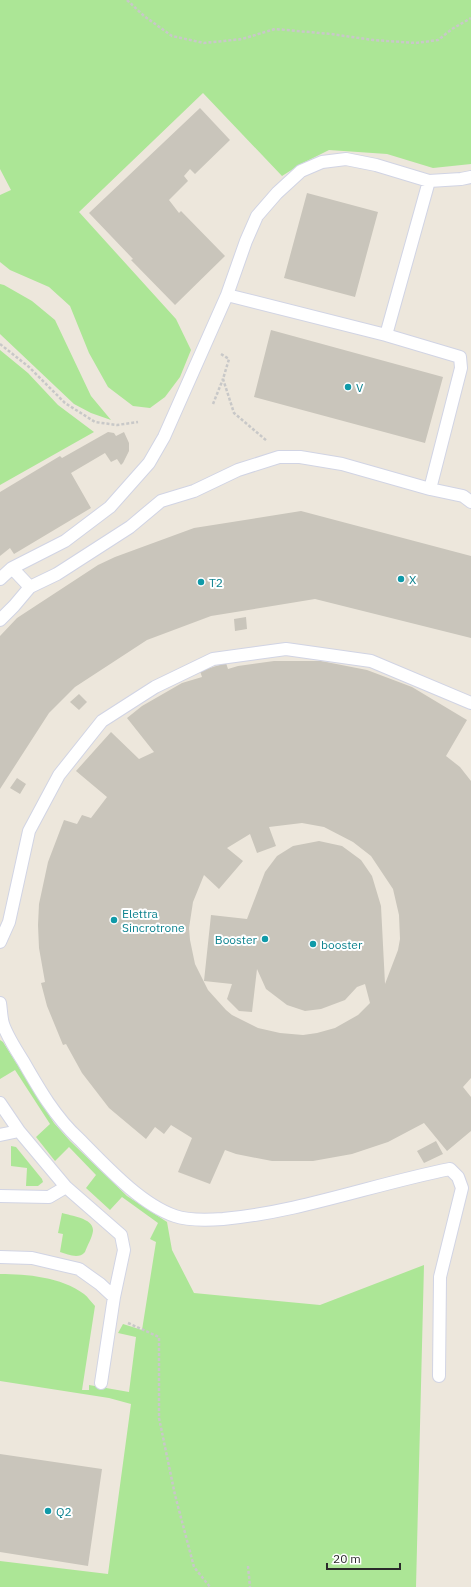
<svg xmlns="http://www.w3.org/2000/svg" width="471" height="1587" font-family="'IBM Plex Sans',sans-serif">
<rect width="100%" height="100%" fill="#ede7dc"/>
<path fill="#ace696" d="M0,0H471V164L433,168L387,154L329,150L301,164L282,176L203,93L79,212L176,319L191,350L180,377L165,397L150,408L133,406L108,387L89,353L70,306L49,287L10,270L0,262V195L11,190L0,169Z
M0,284L4,285L32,301L55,320L91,396L111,420L91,413L74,404L0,334Z
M0,350L28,373L58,405L94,432L0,485Z
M0,1040L3,1042L54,1123L70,1141L127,1196L167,1222L172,1250L194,1293L320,1305L424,1265L416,1587H0V1561L108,1574L131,1404L109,1398L0,1381V1274C27,1274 61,1277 84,1294C88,1297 91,1302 95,1306L82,1390H89V1385L129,1392L136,1337L118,1333L123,1324L142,1330L156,1242L150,1239L158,1223L122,1197L110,1210L86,1188L96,1175L69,1147L55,1161L36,1137L50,1124L15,1070L0,1079Z
M11,1146L16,1147L42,1179L43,1182L38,1186H26L27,1168L11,1166Z
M62,1213C71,1216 94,1218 93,1231C92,1238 87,1246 85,1252C78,1260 68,1254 60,1252L63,1234L58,1233Z"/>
<path fill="#c9c5bb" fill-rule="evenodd" d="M200,108L230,140L195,174L190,169L184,176L188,181L169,200L179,213L181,211L225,256L175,305L131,260L133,259L89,213Z
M307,193L378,212L355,297L284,278Z
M271,330L443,377L425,443L254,397Z
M108,432L114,433L116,436L124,432L129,443V451L123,463L121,465L117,459L111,462L105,453L71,473L91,508L14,554L10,548L0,556V492L60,456L62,458Z
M301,511L471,556V638L315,599L211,616L147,640L75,687L49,713L0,789V636L17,618L98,565L115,557L194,528Z
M246,617L247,629L235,631L234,619Z
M274,661H321L367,670L412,687L467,720L446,756L460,767L471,781V1078L463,1087L471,1097V1131L447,1151L424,1123L388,1142L352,1154L313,1161H272L236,1154L225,1150L210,1184L178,1172L192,1138L171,1125L164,1134L155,1127L146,1139L109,1108L82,1073L66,1044L63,1045L47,1006L41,983L45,982L39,948L38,925L39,904L48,862L64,820L77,824L82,815L91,818L107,797L76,771L111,732L139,759L154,752L127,718L142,706L182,683L202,677L200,671L226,663L228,669L238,666ZM302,823L324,827L353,842L371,856L393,889L399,915L400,939L398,950L385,984L381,906L372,876L361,860L342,846L319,841L293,846L277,856L265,872L247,919L211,915L204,981L232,984L227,999L239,1011L252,1012L257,969L266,989L287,1005L305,1011L321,1009L345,1000L357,987L365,984L370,1003L358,1015L335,1028L317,1033L303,1035L280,1033L258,1028L232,1015L226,1010L208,990L195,964L190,940L189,928L193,902L204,875L219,889L243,861L227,848L250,834L257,853L276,846L269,827Z
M79,694L87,702L79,710L70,702Z
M17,778L26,784L20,794L10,788Z
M436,1141L443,1154L424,1163L417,1151Z
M0,1454L102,1469L88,1566L0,1552Z"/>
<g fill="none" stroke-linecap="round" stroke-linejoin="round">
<defs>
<path id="lane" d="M227,295L386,335L460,357L461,368L430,489
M386,335L429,181
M12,568L30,587
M0,579L12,568L65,541L110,507L149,463L164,437L227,295L246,241L257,216L277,193L301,171L322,162L346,159L376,165L429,181L461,179L471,177
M0,620L14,606L30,587L57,574L130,527L161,501L194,491L238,470L279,457H300L342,464L430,489L463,496L471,502
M0,942L9,922L29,831L59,775L102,721L155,687L213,659L286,649L371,661L471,703
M0,1003C1,1009 1,1017 3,1024C7,1036 16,1050 23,1061C39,1089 55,1117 79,1139C105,1165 140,1204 175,1216C189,1221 208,1220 223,1219C300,1212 374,1184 450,1169L458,1177L462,1188L440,1277L439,1376
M0,1103L19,1131L66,1187L121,1235L124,1250L114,1297L100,1284L79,1269L32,1258L0,1257
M0,1135L19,1131
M0,1196L49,1197L66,1187
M101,1383L114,1297"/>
</defs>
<use href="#lane" stroke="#d1d4e4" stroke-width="14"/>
<path stroke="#c8c8c8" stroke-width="2.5" stroke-dasharray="3 2" stroke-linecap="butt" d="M127,0L144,16L172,36L204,43L242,39L275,29L331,34L373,40L416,43L438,40L452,29L471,18
M0,344L29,367L65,403L95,422L117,425L138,422
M221,354L229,359L223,379L234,413L267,441
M213,404L223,379
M128,1323L159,1337V1418L175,1495L194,1567L210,1587
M248,1566L250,1587"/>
<use href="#lane" stroke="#fff" stroke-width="12"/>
</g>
<g fill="#0f9aa8" stroke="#fff" stroke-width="1.5">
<circle cx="348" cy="387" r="4"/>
<circle cx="401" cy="579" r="4"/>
<circle cx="201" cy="582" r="4"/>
<circle cx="114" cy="920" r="4"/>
<circle cx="265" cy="939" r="4"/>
<circle cx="313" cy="944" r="4"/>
<circle cx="48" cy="1511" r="4"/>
</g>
<g text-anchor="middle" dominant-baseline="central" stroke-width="4" stroke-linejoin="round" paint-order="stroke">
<g font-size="12" fill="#0d838f" stroke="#fff" text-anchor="start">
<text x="356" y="387">V</text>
<text x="409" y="579">X</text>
<text x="209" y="582">T2</text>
<text x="122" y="913">Elettra<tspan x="122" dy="14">Sincrotrone</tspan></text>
<text x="257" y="939" text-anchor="end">Booster</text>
<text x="321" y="944">booster</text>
<text x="56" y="1511">Q2</text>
</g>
</g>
<path d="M327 1563v6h73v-6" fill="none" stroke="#2b2b2b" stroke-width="2"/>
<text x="333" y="1563" font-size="12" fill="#2b2b2b" stroke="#ffffff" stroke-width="3" paint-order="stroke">20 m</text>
</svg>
